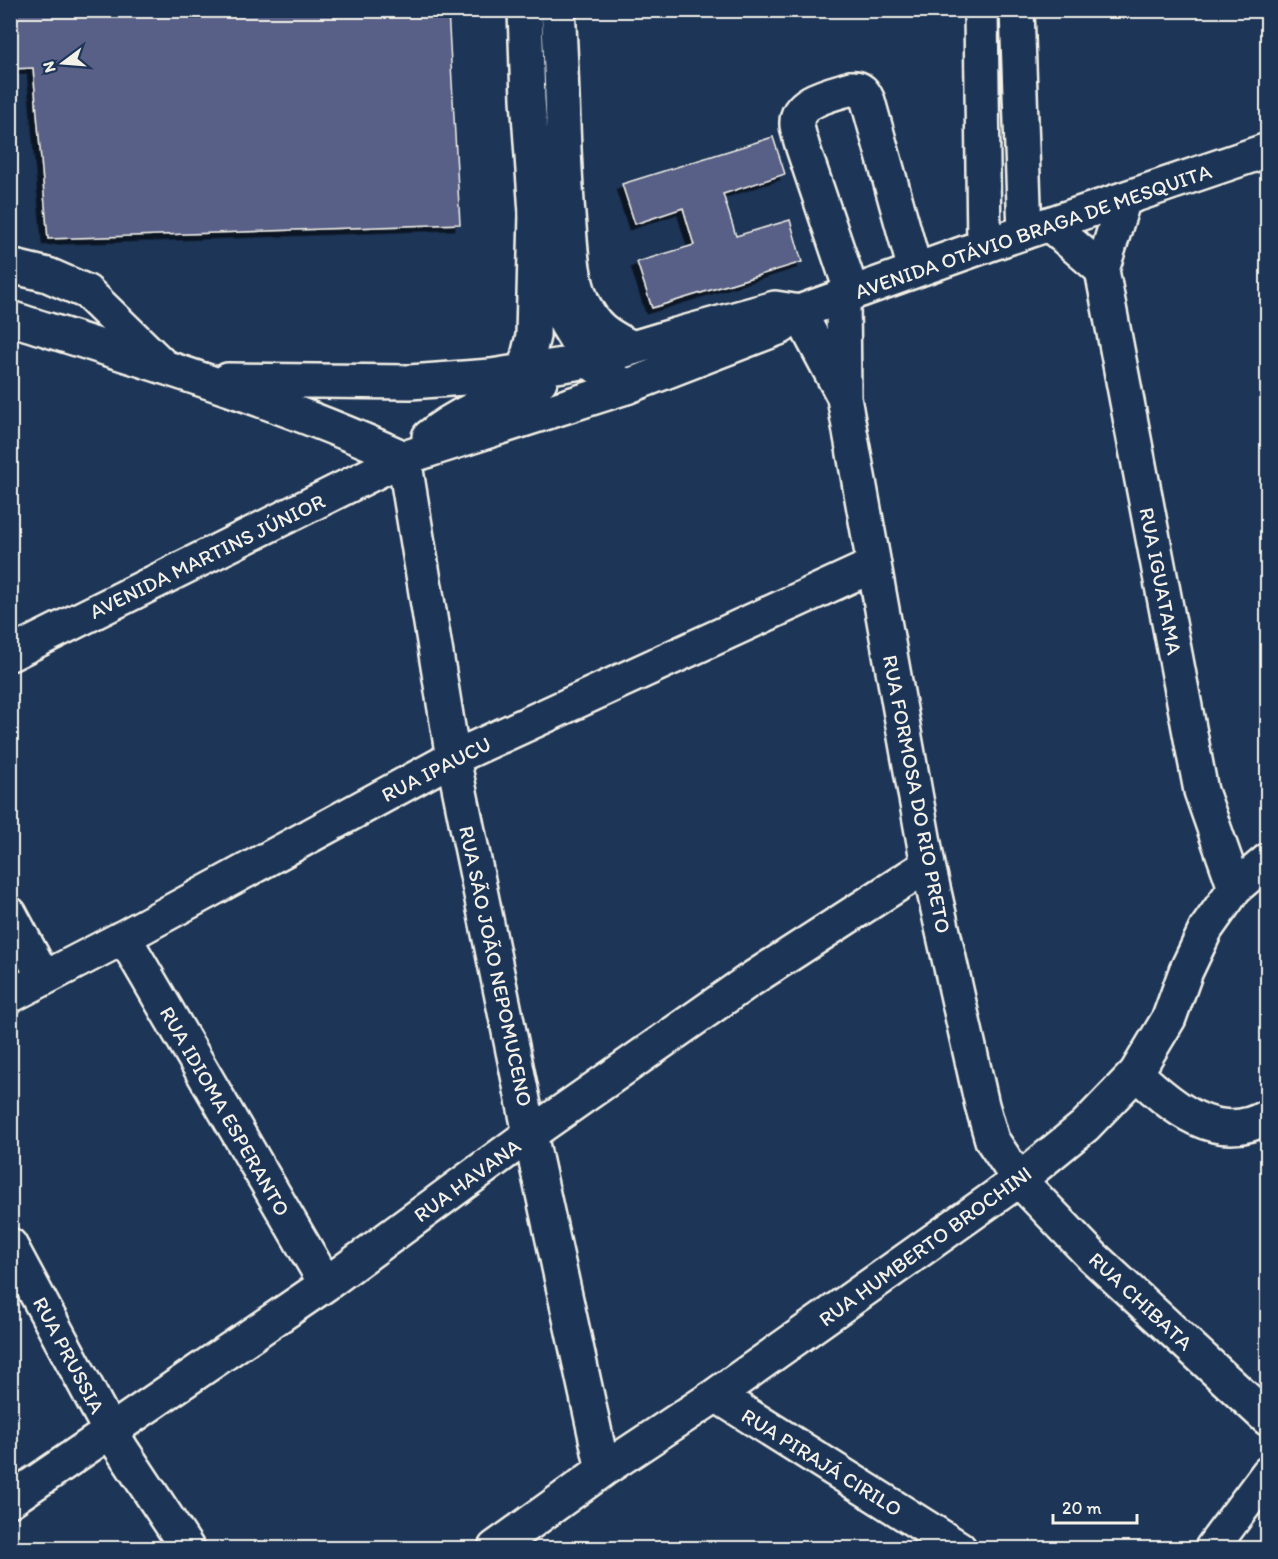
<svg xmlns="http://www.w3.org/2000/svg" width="1278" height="1559" font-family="Itim,sans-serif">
<defs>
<filter id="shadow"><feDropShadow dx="-5.5" dy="5.5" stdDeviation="0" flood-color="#0009"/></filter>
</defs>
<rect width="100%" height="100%" fill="#1d3557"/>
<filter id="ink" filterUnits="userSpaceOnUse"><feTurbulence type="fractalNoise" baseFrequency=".0167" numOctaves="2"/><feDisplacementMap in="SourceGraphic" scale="12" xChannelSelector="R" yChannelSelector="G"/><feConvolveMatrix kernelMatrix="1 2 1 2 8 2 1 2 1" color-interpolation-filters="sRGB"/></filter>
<g filter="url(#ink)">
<path fill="#586087" stroke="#f4f1e8" stroke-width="1.5" filter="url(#shadow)" d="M10,10H448L460,224L48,239L33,68L10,69Z
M773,137L785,174L723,194L736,236L790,220L802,262L652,308L637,262L694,245L683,208L635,224L622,184Z"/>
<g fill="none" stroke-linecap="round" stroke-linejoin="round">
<defs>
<path id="minor" d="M525,10L528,99L536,213L550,288L567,325L589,361L626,387
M558,10C563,82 562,155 569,226C571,252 572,279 583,303C595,329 608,335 632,348
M981,10L984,246
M1017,10L1025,232
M1124,199L1102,270L1201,791L1235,888
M1049,224L1102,270
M10,266L48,275L87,292L163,366
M852,293L803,148C801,141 798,133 797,125C795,100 833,94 851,88C861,87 864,92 868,101L915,270
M843,296L844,398L928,865L982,1105L992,1140L1019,1180L1092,1256L1268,1419
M799,312L842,393
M10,654L404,458L453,758L530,1134L603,1470
M10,914L44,978
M124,937L326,1284
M10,996L124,937L453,758L874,565
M1136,1073C1171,1106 1218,1147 1268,1116
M10,1245L111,1433L187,1548
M716,1395L959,1548
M10,1500L326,1284L530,1134L747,982L928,865
M495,1548L603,1470L716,1395L1019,1180L1085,1126L1136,1073L1169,1018L1186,971L1206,929L1235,888L1268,860
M1212,1548L1268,1473"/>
<path id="major" d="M10,318C143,360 277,400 404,458L626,387L781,327L799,312L984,246L1268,150
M228,380L410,382L491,376L589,361L676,335L775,308L794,311
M520,389L533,336L536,213
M429,437C458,412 505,395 540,381"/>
</defs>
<use href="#minor" stroke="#f4f1e8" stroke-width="38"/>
<use href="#major" stroke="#f4f1e8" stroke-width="38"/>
<use href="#minor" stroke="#1d3557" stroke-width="33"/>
<use href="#major" stroke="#1d3557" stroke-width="33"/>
</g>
</g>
<g text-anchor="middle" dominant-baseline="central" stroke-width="5" stroke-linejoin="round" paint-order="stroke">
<g font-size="21" fill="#f4f1e8" stroke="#1d3557">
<text transform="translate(1033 231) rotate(-19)">AVENIDA OTÁVIO BRAGA DE MESQUITA</text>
<text transform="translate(207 556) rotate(-26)">AVENIDA MARTINS JÚNIOR</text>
<text transform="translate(1161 581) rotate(79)">RUA IGUATAMA</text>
<text transform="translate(436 769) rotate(-27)">RUA IPAUCU</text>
<text transform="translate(917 794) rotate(79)">RUA FORMOSA DO RIO PRETO</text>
<text transform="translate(496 966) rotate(78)">RUA SÃO JOÃO NEPOMUCENO</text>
<text transform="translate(225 1111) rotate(60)">RUA IDIOMA ESPERANTO</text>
<text transform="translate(467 1180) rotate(-36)">RUA HAVANA</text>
<text transform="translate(925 1246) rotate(-36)">RUA HUMBERTO BROCHINI</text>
<text transform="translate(1141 1301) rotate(43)">RUA CHIBATA</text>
<text transform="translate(69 1355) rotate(62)">RUA PRUSSIA</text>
<text transform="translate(822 1462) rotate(32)">RUA PIRAJÁ CIRILO</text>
</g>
</g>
<rect width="1278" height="1559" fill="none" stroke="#1d3557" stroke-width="36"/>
<rect x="18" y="18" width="1242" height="1523" fill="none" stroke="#f4f1e8" stroke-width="2" filter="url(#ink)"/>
<g transform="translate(63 63) rotate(254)" stroke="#1d3557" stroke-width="4.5" paint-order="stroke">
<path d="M0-4.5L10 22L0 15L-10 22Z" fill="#f4f1e8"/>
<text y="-9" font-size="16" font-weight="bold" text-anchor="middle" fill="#f4f1e8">N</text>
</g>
<path d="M1053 1514v9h84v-9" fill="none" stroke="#f4f1e8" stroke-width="3"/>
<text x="1062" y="1514" font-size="18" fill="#f4f1e8" stroke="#1d3557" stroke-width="4.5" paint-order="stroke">20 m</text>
</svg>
